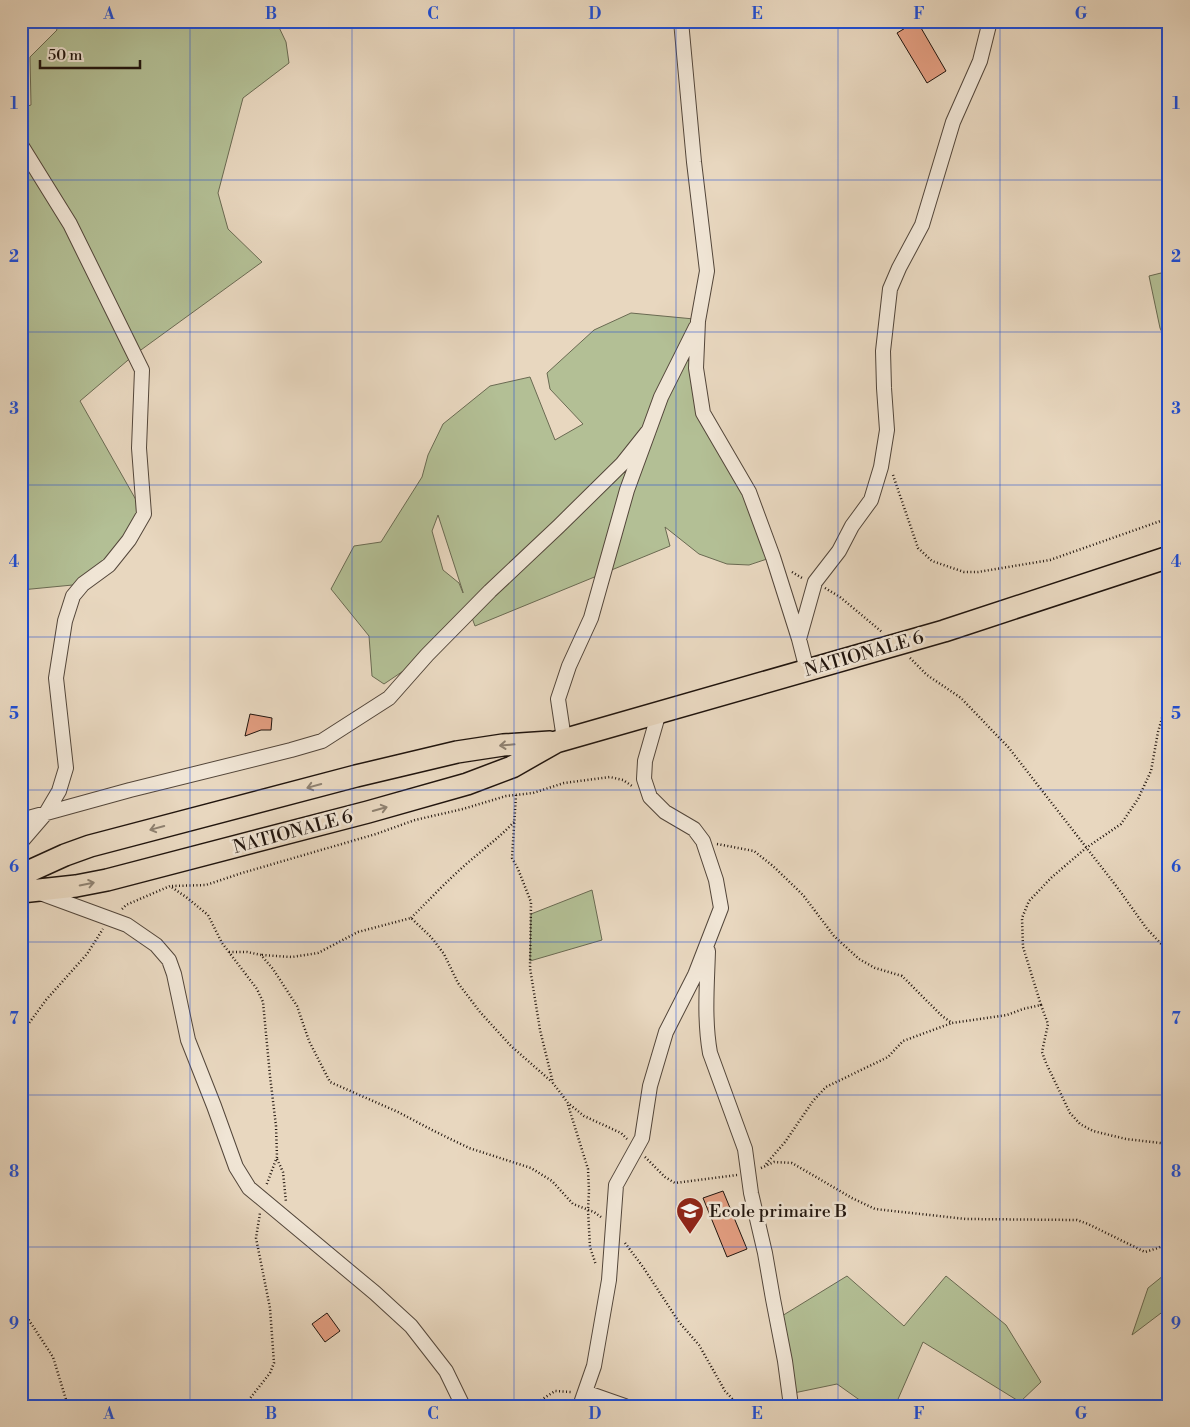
<svg xmlns="http://www.w3.org/2000/svg" width="1190" height="1427" font-family="'Libre Bodoni',serif">
<rect width="100%" height="100%" fill="#e8d7bf"/>
<filter id="stains"><feTurbulence type="fractalNoise" baseFrequency=".004" numOctaves="4"/><feColorMatrix values="0 0 0 0 .2 0 0 0 0 .09 0 0 0 0 .02 0 0 0 .5 -.17"/></filter>
<radialGradient id="worn" r=".72"><stop offset=".6" stop-color="#630" stop-opacity="0"/><stop offset="1" stop-color="#630" stop-opacity=".3"/></radialGradient>
<path fill="#b3bf95" stroke="#6a6a52" fill-rule="evenodd" d="M53,21H276L286,42L289,63L243,98L218,193L228,229L262,262L134,355L80,401L144,514L129,540L83,584L21,590V108L31,105L30,57L57,30Z
M1169,271V347L1160,328L1149,276Z
M631,313L694,319L703,413L773,557L749,565L727,564L699,554L665,527L670,546L475,626L468,607L427,655L384,684L372,676L369,636L331,589L354,546L381,542L422,477L428,455L443,424L490,386L530,377L555,440L583,424L550,389L547,373L594,330ZM438,515L463,592V593L459,583L443,570L432,531Z
M592,890L602,940L530,961L531,914Z
M1169,1271V1307L1132,1335L1148,1288Z
M847,1276L904,1326L946,1276L1006,1325L1041,1382L1020,1402L923,1342L895,1406H868L837,1384L789,1394L777,1319Z"/>
<path fill="#e29d80" stroke="#21150e" d="M917,21L946,71L927,83L897,33Z
M250,714L272,718L271,730H261L245,736Z
M723,1191L747,1249L727,1257L703,1198Z
M327,1313L340,1331L325,1342L312,1324Z"/>
<g fill="none" stroke-linecap="round" stroke-linejoin="round">
<defs>
<path id="minor" d="M681,21L694,162L707,271L698,321L696,368L703,413L749,492L773,557L799,639L807,670
M21,145L70,224L142,370L139,448L144,514L129,540L109,565L83,584L73,596L65,621L56,678L66,768L59,791L46,813L21,842
M799,639L815,582L839,551L852,526L871,500L881,467L887,430L884,388L883,351L890,289L899,268L922,225L953,122L980,61L990,21
M564,739L558,699L569,666L591,618L627,490L649,430L661,397L696,327
M21,820L130,790L291,750L322,741L389,698L427,655L490,591L559,526L622,464L649,430
M40,893L127,925L156,945L169,960L174,974L188,1040L214,1106L236,1167L249,1188L375,1293L411,1326L446,1371L463,1406
M708,951C707,985 704,1019 710,1053L745,1149L751,1193L765,1253L773,1299L785,1361L791,1406
M585,1392L625,1406
M580,1406L594,1366L609,1280L616,1185L642,1138L650,1086L666,1032L695,975L721,908L716,880L703,841L694,829L665,812L650,797L644,779L645,761L659,712"/>
<path id="primary" d="M21,875L65,855L90,846L356,776L457,752L503,745L550,742
M21,892L76,886L107,880L368,812L467,784L512,767L556,742L944,631L1169,557"/>
</defs>
<use href="#minor" stroke="#53463a" stroke-width="16"/>
<use href="#primary" stroke="#21150e" stroke-width="24"/>
<path stroke="#21150e" stroke-width="2.5" stroke-dasharray="1 2.5" stroke-linecap="butt" d="M893,475L918,548L932,561L964,572H978L1050,560L1169,518
M792,572L802,578
M825,588L840,597L882,632
M910,658L927,675L961,698L1009,748L1117,887L1147,929L1169,952
M516,795L512,858L518,869L531,902L530,968L540,1030L553,1083L568,1103L584,1116L621,1133L627,1139
M717,844L754,851L773,866L803,895L834,936L859,959L875,968L902,976L942,1016L952,1023L1007,1015L1023,1009L1041,1005L1023,947L1022,918L1029,901L1052,877L1086,848L1121,824L1138,799L1151,771L1158,732L1169,694
M172,886L206,885L242,873L376,834L415,820L463,809L506,796L533,793L564,783L610,777L623,780L632,786
M122,909L126,905L170,886L186,897L208,915L222,943L257,989L263,1002L270,1076L276,1126L277,1157L266,1186
M411,918C429,900 446,882 464,866C481,851 499,838 514,822
M229,952H247L261,955L273,969L297,1006L309,1041L330,1082L398,1112L434,1131L469,1148L531,1168L552,1181L573,1204L594,1212L601,1217
M262,955L292,957L318,953L358,932L411,918L431,937L444,954L458,983L480,1012L511,1046L552,1082
M1041,1005L1048,1024L1042,1052L1046,1063L1070,1113L1080,1124L1093,1131L1126,1139L1169,1144
M21,1034L46,1000L87,954L103,929
M568,1105L588,1169L589,1191L588,1210L590,1247L596,1265
M645,1157L665,1177L675,1183L737,1175
M277,1159L283,1172L286,1202
M766,1164L785,1142L813,1101L826,1087L888,1057L903,1041L952,1023
M761,1168L774,1162L792,1163L852,1198L875,1209L966,1219L1077,1220L1088,1224L1145,1252L1158,1248L1169,1242
M625,1243L643,1267L679,1322L699,1345L725,1391L739,1406
M21,1308L53,1357L68,1406
M244,1406L270,1373L274,1363L270,1308L256,1238L260,1213
M532,1406L555,1391L571,1392"/>
<use href="#minor" stroke="#f0e5d5" stroke-width="14"/>
<use href="#primary" stroke="#e8d7bf" stroke-width="21"/>
</g>
<defs><path id="oneway-shaft" d="M-6 0H5M1.5-3L5.5 0L1.5 3" fill="none" stroke-width="1.6" stroke-linecap="round" stroke-linejoin="round" transform="scale(1.25)"/></defs>
<g stroke="#8e806f">
<use href="#oneway-shaft" transform="translate(507 745) rotate(175)"/>
<use href="#oneway-shaft" transform="translate(314 786) rotate(165)"/>
<use href="#oneway-shaft" transform="translate(380 809) rotate(-16)"/>
<use href="#oneway-shaft" transform="translate(157 828) rotate(165)"/>
<use href="#oneway-shaft" transform="translate(87 884) rotate(-11)"/>
</g>
<path fill="none" stroke="#1d4ed8" stroke-width="1" stroke-opacity="0.55" d="M190,21V1406M352,21V1406M514,21V1406M676,21V1406M838,21V1406M1000,21V1406M21,180H1169M21,332H1169M21,485H1169M21,637H1169M21,790H1169M21,942H1169M21,1095H1169M21,1247H1169"/>
<defs>
<symbol id="school-pin" viewBox="-11 -11 22 30"><path d="M0 17L-7.5 6A9.5 9.5 0 1 1 7.5 6Z" fill="#8f2418" stroke="#f0e5d5"/><path d="M0-5L7-2L0 1L-7-2ZM-4 1L0 2.5L4 1V4Q0 6-4 4Z" fill="#fff"/></symbol>
</defs>
<g fill-rule="evenodd">
<use href="#school-pin" x="674" y="1195" width="32" height="43"/>
</g>
<g text-anchor="middle" dominant-baseline="central" stroke-width="5" stroke-linejoin="round" paint-order="stroke">
<g font-size="18" fill="#21150e" stroke="#f0e5d5">
<text transform="translate(864 654) rotate(-16)">NATIONALE 6</text>
<text transform="translate(293 832) rotate(-15)">NATIONALE 6</text>
</g>
<g font-size="18" fill="#21150e" stroke="#f0e5d5" text-anchor="start">
<text x="709" y="1211">Ecole primaire B</text>
</g>
</g>
<rect width="1190" height="1427" fill="none" stroke="#e8d7bf" stroke-width="55"/>
<path d="M40 60v8h100v-8" fill="none" stroke="#21150e" stroke-width="2.5"/>
<text x="48" y="60" font-size="15" fill="#21150e" stroke="#f0e5d5" stroke-width="4" paint-order="stroke">50 m</text>
<rect x="28" y="28" width="1134" height="1372" fill="none" stroke="#1d4ed8" stroke-width="2"/>
<g font-size="16" text-anchor="middle" font-weight="bold" fill="#1d4ed8">
<text x="109" y="19">A</text>
<text x="271" y="19">B</text>
<text x="433" y="19">C</text>
<text x="595" y="19">D</text>
<text x="757" y="19">E</text>
<text x="919" y="19">F</text>
<text x="1081" y="19">G</text>
<text x="14" y="109">1</text>
<text x="1176" y="109">1</text>
<text x="14" y="262">2</text>
<text x="1176" y="262">2</text>
<text x="14" y="414">3</text>
<text x="1176" y="414">3</text>
<text x="14" y="567">4</text>
<text x="1176" y="567">4</text>
<text x="14" y="719">5</text>
<text x="1176" y="719">5</text>
<text x="14" y="872">6</text>
<text x="1176" y="872">6</text>
<text x="14" y="1024">7</text>
<text x="1176" y="1024">7</text>
<text x="14" y="1177">8</text>
<text x="1176" y="1177">8</text>
<text x="14" y="1329">9</text>
<text x="1176" y="1329">9</text>
<text x="109" y="1419">A</text>
<text x="271" y="1419">B</text>
<text x="433" y="1419">C</text>
<text x="595" y="1419">D</text>
<text x="757" y="1419">E</text>
<text x="919" y="1419">F</text>
<text x="1081" y="1419">G</text>
</g>
<rect width="100%" height="100%" filter="url(#stains)"/>
<rect width="100%" height="100%" fill="url(#worn)"/>
</svg>
